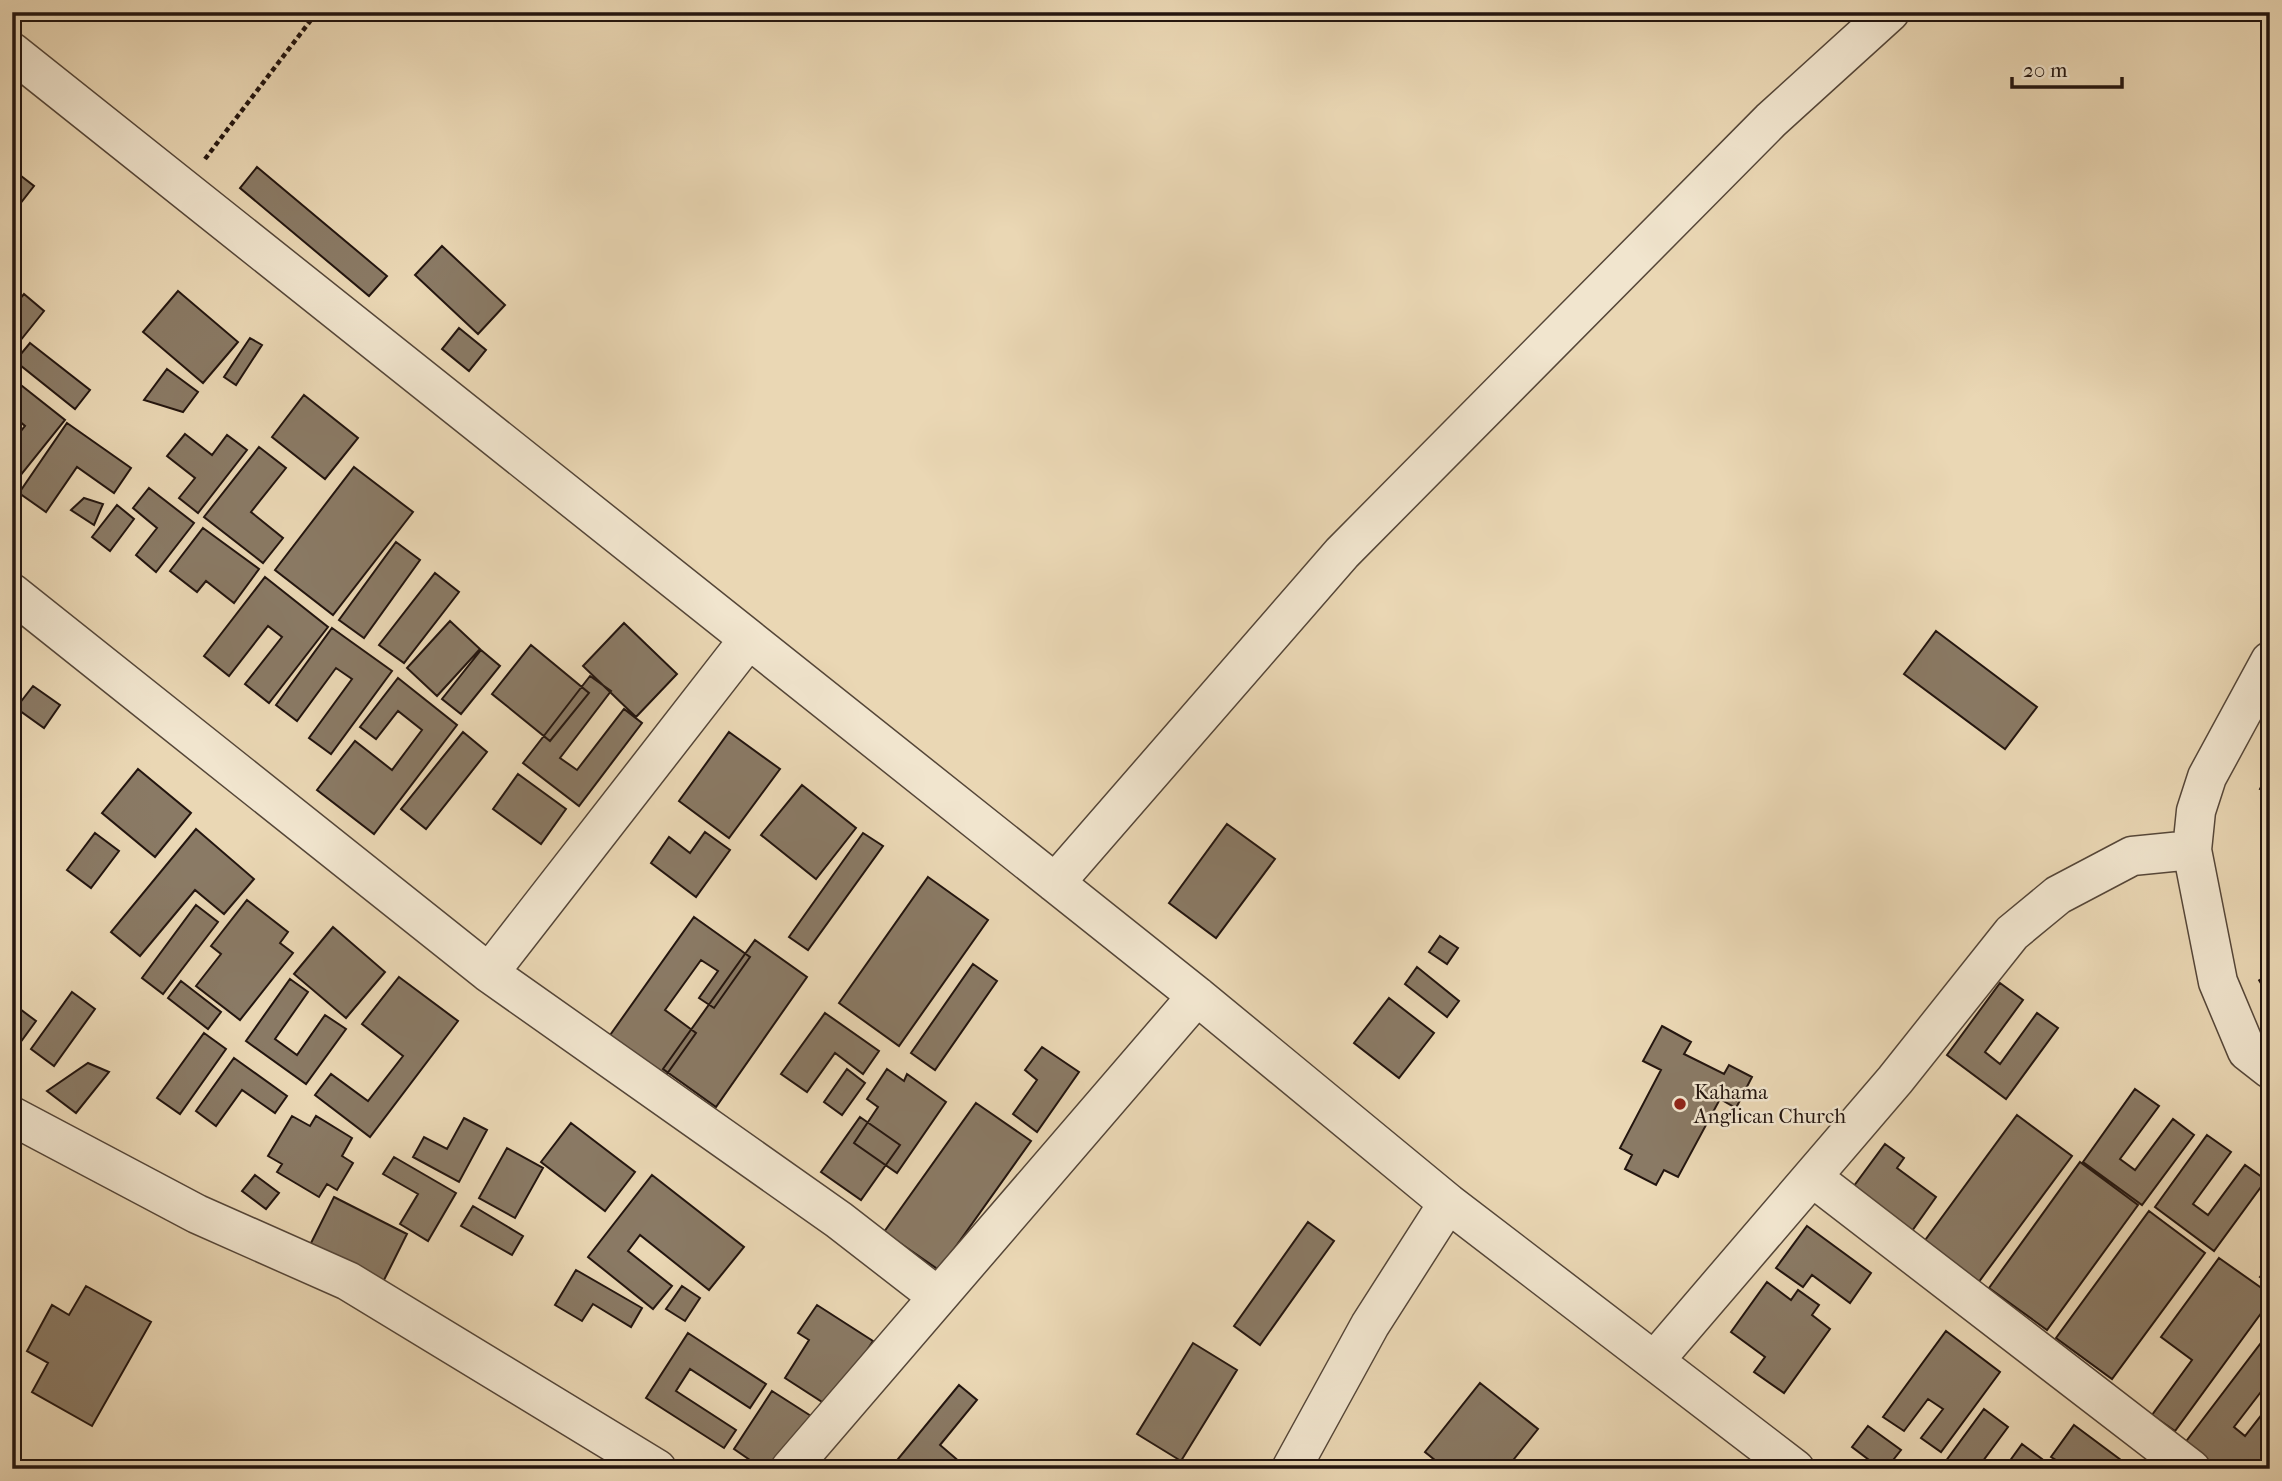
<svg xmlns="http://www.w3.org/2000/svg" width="2282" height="1481" font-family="'IM FELL French Canon',serif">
<rect width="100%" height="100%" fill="#ead7b4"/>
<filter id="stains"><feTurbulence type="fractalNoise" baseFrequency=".00286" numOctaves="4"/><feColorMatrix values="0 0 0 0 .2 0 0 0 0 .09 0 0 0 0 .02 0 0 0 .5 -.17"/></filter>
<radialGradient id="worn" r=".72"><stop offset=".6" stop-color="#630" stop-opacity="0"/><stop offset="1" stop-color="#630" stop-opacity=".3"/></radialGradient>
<path fill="#8a7a65" stroke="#23150f" stroke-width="2" d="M257,167L387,276L369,296L240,188Z
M12,169L34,186L12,214Z
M442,246L505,305L478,334L415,275Z
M178,291L238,342L203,383L143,332Z
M24,294L44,311L12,351V308Z
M459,328L486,350L469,371L442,349Z
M250,338L262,345L236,385L224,377Z
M30,343L90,390L75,409L15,361Z
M167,369L198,392L183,412L144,400Z
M12,378L65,420L12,486V442L25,426L12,415Z
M304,395L358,438L325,479L272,437Z
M67,423L131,468L114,493L77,467L46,512L19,493Z
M185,434L212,455L227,435L247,450L198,513L179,498L195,478L167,456Z
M259,447L286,468L251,512L283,538L263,563L204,517Z
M354,467L413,512L333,615L275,570Z
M149,488L194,523L156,572L136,555L157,528L133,508Z
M84,498L103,504L94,525L71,510Z
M117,505L134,519L110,551L92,537Z
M203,528L259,569L234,603L206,581L197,592L170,571Z
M396,542L420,560L364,638L339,620Z
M435,573L459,592L404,663L379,645Z
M265,577L328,627L269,703L245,684L282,637L268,626L229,676L204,656Z
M450,621L480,649L437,696L407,668Z
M624,623L677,674L636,717L583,666Z
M332,628L392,671L331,754L309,738L352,679L336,668L297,721L276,705Z
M1936,631L2037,707L2005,749L1904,674Z
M531,645L589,693L550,741L492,694Z
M481,650L500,666L461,714L442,699Z
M590,676L611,691L560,758L577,770L624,709L642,723L579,806L523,763Z
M398,678L457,725L374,834L317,790L355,741L392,770L422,730L398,711L376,739L360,727Z
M33,686L60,705L44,728L16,708Z
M463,732L487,752L426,829L401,809Z
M729,732L780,769L729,838L679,801Z
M138,769L191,813L155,857L102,813Z
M2270,770V793L2260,789Z
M518,774L566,809L541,844L493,809Z
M802,785L856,828L816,879L761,835Z
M1227,824L1275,859L1216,938L1169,903Z
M196,829L254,879L224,914L195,890L140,956L111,932Z
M705,832L730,850L696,897L651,863L669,837L690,853Z
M95,833L119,851L91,888L67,870Z
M863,833L883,846L808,950L789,937Z
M928,877L988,920L899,1046L839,1003Z
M247,900L288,932L280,943L293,953L240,1020L196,986L221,954L211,946Z
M196,905L218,922L163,994L142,978Z
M694,917L750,957L714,1008L699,998L718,971L701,960L665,1010L696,1033L664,1078L608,1038Z
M333,927L385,972L346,1018L294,974Z
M1440,936L1458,948L1447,964L1429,952Z
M755,940L807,977L716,1107L663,1069Z
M973,964L997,981L935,1070L911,1053Z
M1417,967L1459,1001L1447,1017L1405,984Z
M399,977L458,1021L370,1137L315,1095L331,1074L368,1101L403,1056L362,1024Z
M290,979L308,992L275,1039L297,1055L325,1015L346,1029L306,1084L246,1041Z
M181,981L221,1012L208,1029L168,998Z
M2000,983L2023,1000L1985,1052L2000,1064L2037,1013L2058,1028L2006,1099L1947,1055Z
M72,992L95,1009L54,1066L31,1049Z
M1389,998L1434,1033L1399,1078L1354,1043Z
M12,1003L36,1021L12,1054Z
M825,1013L879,1051L863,1074L835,1053L807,1092L781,1074Z
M1662,1026L1691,1042L1684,1054L1724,1074L1729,1065L1752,1077L1736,1108L1720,1099L1678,1177L1664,1170L1656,1185L1625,1169L1632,1155L1620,1148L1661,1070L1643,1061Z
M204,1033L226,1049L180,1114L157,1098Z
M1042,1047L1079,1072L1037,1132L1013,1114L1037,1080L1025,1070Z
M234,1058L287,1096L275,1113L242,1090L216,1126L196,1111Z
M88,1063L109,1072L76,1113L47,1091Z
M847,1069L865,1083L842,1115L824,1102Z
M887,1069L904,1081L907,1074L946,1102L897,1173L854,1143L878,1107L867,1099Z
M2135,1089L2159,1106L2120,1159L2135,1170L2173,1119L2194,1135L2142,1205L2083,1162Z
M976,1103L1031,1141L939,1270L884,1232Z
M2017,1115L2072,1156L1978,1283L1923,1243Z
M292,1116L310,1126L316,1116L352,1138L342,1156L353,1163L337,1190L327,1184L319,1197L277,1172L282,1164L268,1156Z
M860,1117L900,1145L861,1200L821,1172Z
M464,1118L487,1130L459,1182L413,1157L424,1137L447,1149Z
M571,1123L635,1172L605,1211L541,1162Z
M2207,1135L2231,1152L2193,1204L2208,1215L2245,1165L2266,1180L2214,1251L2155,1207Z
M1885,1144L1904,1158L1897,1168L1936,1197L1907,1238L1848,1194Z
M507,1148L543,1168L515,1218L479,1198Z
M394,1157L456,1193L428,1241L400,1224L418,1194L383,1174Z
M2080,1162L2138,1205L2047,1330L1989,1288Z
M255,1175L279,1193L266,1209L242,1191Z
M652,1175L744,1247L709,1290L640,1235L628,1251L672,1286L653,1309L588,1257Z
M334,1197L407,1234L382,1284L309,1247Z
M473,1206L523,1236L512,1255L461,1226Z
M2149,1211L2205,1253L2112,1379L2056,1338Z
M1308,1222L1334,1241L1260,1345L1234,1326Z
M1807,1226L1871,1273L1850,1303L1812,1275L1803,1287L1776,1268Z
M2219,1258L2270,1294V1301L2175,1431L2152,1415L2192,1360L2161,1337Z
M2270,1264V1283L2260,1277Z
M576,1270L642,1308L631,1327L593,1304L582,1321L555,1305Z
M1767,1282L1791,1300L1798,1290L1819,1305L1812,1315L1830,1329L1784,1393L1754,1372L1765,1357L1731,1332Z
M86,1286L151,1322L92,1426L32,1392L48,1363L27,1351L52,1305L69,1315Z
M682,1286L700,1298L685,1321L666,1309Z
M817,1305L873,1341L830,1407L785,1378L809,1340L798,1333Z
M1946,1331L2000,1372L1941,1452L1921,1438L1943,1409L1928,1399L1904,1431L1883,1417Z
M2270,1331V1380L2234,1427L2245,1436L2270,1404V1455L2260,1469H2208L2181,1448Z
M688,1333L766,1384L750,1408L690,1369L676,1391L736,1430L724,1448L646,1398Z
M1193,1343L1237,1370L1181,1461L1137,1434Z
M1480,1383L1538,1429L1506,1469H1446L1425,1452Z
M959,1385L977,1400L940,1445L968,1469H898L893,1465Z
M772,1391L811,1416L778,1467L763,1469L734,1449Z
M1984,1409L2008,1427L1977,1469H1940Z
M2074,1425L2133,1469H2050L2056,1460L2051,1457Z
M1868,1426L1901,1450L1886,1469H1881L1852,1447Z
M2022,1444L2042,1459L2035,1469H2004Z"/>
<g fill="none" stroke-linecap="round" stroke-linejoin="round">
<defs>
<path id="minor" d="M12,52L1197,996L1448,1203L1795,1469
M12,593L489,973L839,1220L937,1296
M2270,661L2207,777L2196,811L2192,850L2218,982L2247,1051L2270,1069
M1055,883L1342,553L1771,120L1890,12
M489,973L748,640
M12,1116L197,1214L348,1281L657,1469
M1812,1177L2191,1469
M1655,1360L1895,1080L2012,933L2058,895L2132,856L2192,850
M790,1469L1197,996
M1291,1469L1370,1325L1448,1203"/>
</defs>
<use href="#minor" stroke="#554638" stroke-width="41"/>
<path stroke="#23150f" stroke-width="4.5" stroke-dasharray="5 3.5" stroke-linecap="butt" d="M205,159L317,12
M2259,982L2270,975"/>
<use href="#minor" stroke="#f1e5ce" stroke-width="38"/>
</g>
<circle fill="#8f2418" stroke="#f1e5ce" stroke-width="2.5" cx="1680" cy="1104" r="7"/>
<g text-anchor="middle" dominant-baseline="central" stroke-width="5" stroke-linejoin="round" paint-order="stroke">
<g font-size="21" fill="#23150f" stroke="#f1e5ce" text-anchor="start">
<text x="1694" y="1092">Kahama<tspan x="1694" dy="24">Anglican Church</tspan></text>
</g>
</g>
<rect width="2282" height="1481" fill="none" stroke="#ead7b4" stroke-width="42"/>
<rect x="14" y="14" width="2254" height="1453" fill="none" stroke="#23150f" stroke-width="3.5"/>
<rect x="21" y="21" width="2240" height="1439" fill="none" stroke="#23150f" stroke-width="2"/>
<path d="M2012 77v10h110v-10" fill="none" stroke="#23150f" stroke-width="3.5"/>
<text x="2023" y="77" font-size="21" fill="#23150f" stroke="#f1e5ce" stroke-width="5" paint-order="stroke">20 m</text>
<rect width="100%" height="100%" filter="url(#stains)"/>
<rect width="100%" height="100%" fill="url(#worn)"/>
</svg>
